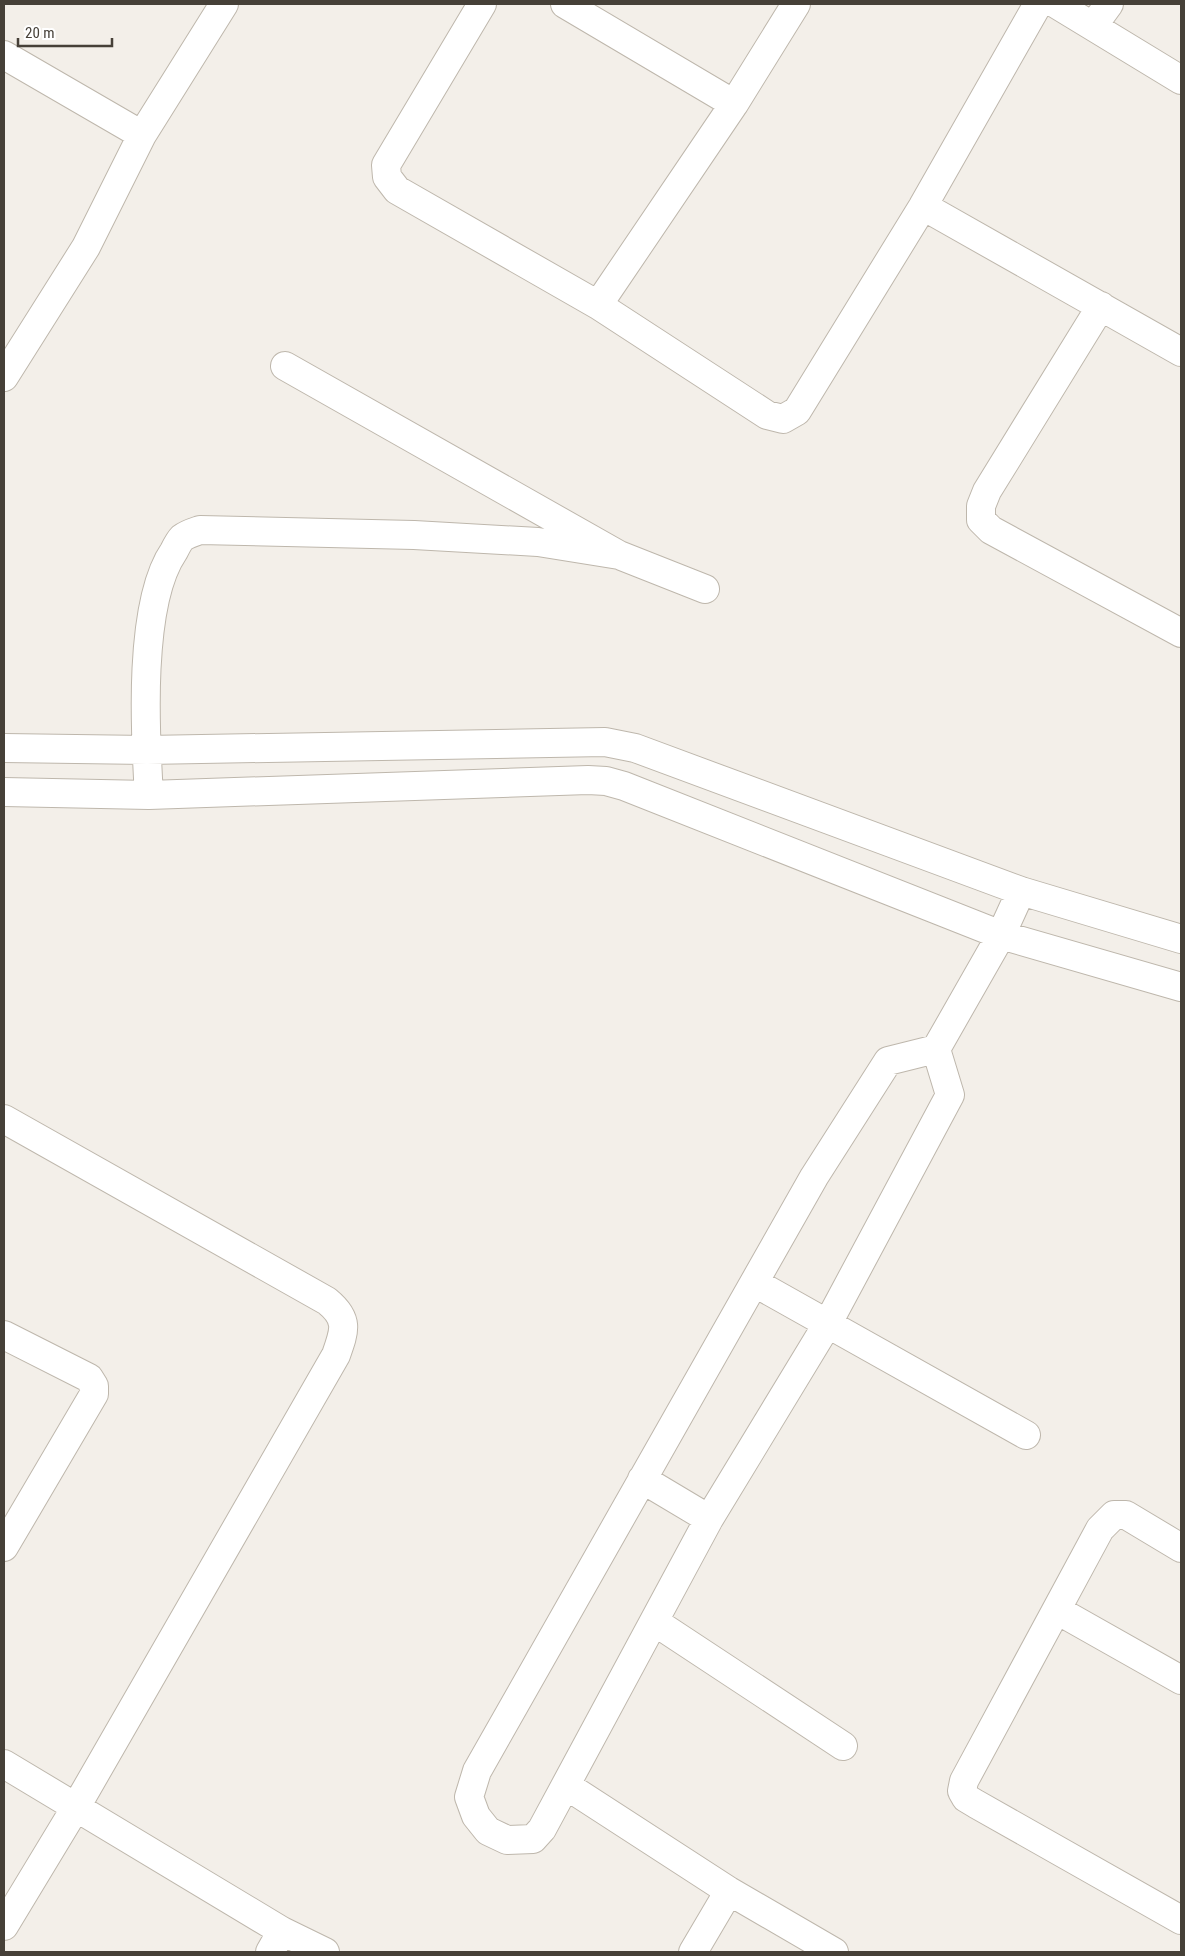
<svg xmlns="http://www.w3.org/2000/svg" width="1185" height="1956" font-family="'Roboto Condensed',sans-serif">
<rect width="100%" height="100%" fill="#f3efe9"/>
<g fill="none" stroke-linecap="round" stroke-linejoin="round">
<defs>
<path id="street" d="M482,4L386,165L387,177L397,190L598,305L767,415L783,419L797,411L923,206L1038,4
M565,4L734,104L598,305
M1056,4L1181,80
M1093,26L1109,4
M4,55L142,135
M734,104L796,4
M923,206L1181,352
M1101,306L987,491L981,506V520L991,530L1181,633
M285,366L619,555L705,589
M4,377L86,247L142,135L224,4
M4,748L147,750L605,742L635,748L1021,891L1181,939
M4,792L149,795L588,780L606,781L624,786L1001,935L1181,987
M149,795C145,732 138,603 174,551C176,547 179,541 182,538C187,534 194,532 200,530L414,535L538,542L619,555
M936,1049L950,1095L828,1323L709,1519L542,1829L533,1839L507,1840L488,1831L476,1816L469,1797L477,1771L814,1177L888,1061L936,1049L1001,935L1021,891
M4,1119L327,1301C349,1319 345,1330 336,1355L76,1807L4,1926
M755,1283L1026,1435
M4,1335L89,1378L94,1386V1394L4,1547
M642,1479L709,1519
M1181,1548L1126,1515H1114L1100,1529L964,1781L962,1791L966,1798L976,1804L1181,1920
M1057,1610L1181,1680
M655,1622L843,1746
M4,1764L282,1931L325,1952
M567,1786L729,1891L834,1952
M270,1952L282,1931
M693,1952L729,1891"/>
</defs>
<use href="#street" stroke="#beb7ac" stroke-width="30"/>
<use href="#street" stroke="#fff" stroke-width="28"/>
</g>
<rect width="1185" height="1956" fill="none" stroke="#464038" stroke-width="10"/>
<path d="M18 38v8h94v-8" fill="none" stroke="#464038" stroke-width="2.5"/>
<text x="25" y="38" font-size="15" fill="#464038" stroke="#ffffff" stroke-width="4" paint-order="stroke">20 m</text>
</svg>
